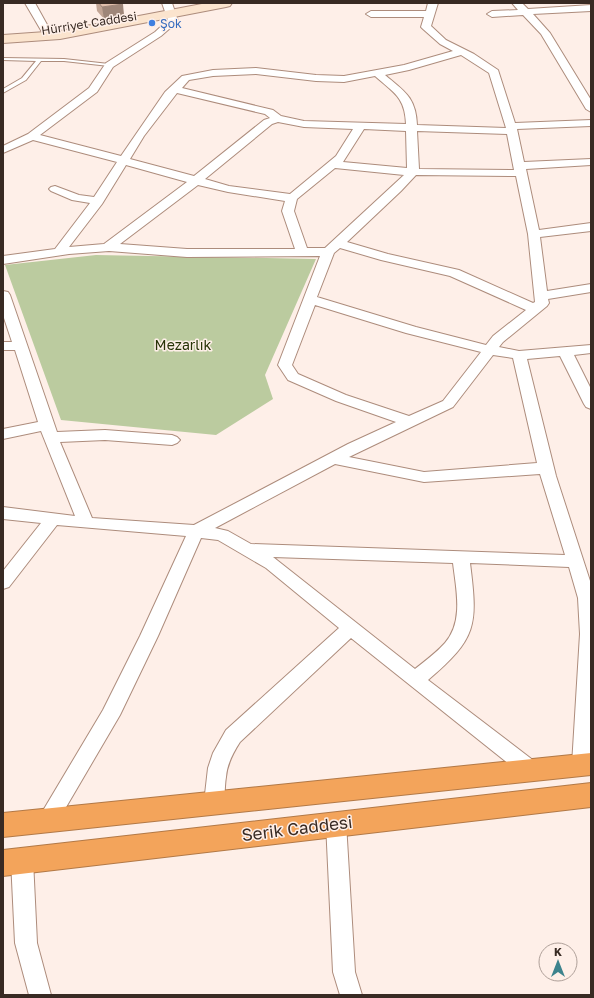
<svg xmlns="http://www.w3.org/2000/svg" width="594" height="998" font-family="'Golos Text',sans-serif">
<rect width="100%" height="100%" fill="#feefe8"/>
<path fill="#bbcb9f" d="M96,255L316,259L265,375L273,399L216,435L61,420L5,265Z"/>
<g fill="none" stroke-linecap="round" stroke-linejoin="round">
<defs>
<path id="lane" d="M3,58L64,59L109,64L111,65L109,66L64,61H41L26,80L3,93V89L22,78L36,61L3,60Z"/>
<path id="street" d="M25,3H35L50,30L48,32H42Z
M162,3H172L178,21L176,23L161,36L113,67L97,92L40,135L121,156L165,92L182,76L213,70L256,68L316,75L344,76L404,65L453,51L440,44L423,29L421,27L424,17H371L366,14L371,11H426L428,3H438L431,26L446,40L474,54L498,70L515,123L591,120V126L517,129L524,162L591,159V165L526,169L539,230L591,223V231L540,237L547,291L591,284V292L548,299L549,303L547,306L503,342L499,347L519,351L591,345V353L574,355L591,389V409L586,407L584,404L560,356L527,359L556,476L591,584V767L589,771L582,773L575,771L572,765L580,634L578,598L569,567L470,563C478,626 477,638 428,680L538,764L541,770L538,776L531,778L524,776L351,638L240,742C233,753 227,764 226,777C224,788 226,799 221,809L214,812L207,809L204,803L208,768L213,753L226,730L339,628L266,568L218,540L201,538L158,636L120,715L55,826L48,829L41,826L38,820L41,814L103,710L140,636L186,536L57,525L9,587L3,589V571L41,523L3,519V507L75,516L41,431L3,439V429L38,422L15,350H3V342H12L3,315V291L8,292L10,295L57,432L105,430L172,435L177,437L180,440L177,443L172,445L105,440L60,442L92,518L194,525L348,444L396,422L336,401L288,380L278,365L320,256L187,257L109,251L69,254L3,264V256L55,249L90,203L72,200L51,191L49,189L51,187L55,186L79,195L94,197L117,162L33,140L3,153V146L28,134L89,88L106,63L155,32L168,20ZM461,55L489,73L506,128L417,125C416,97 404,91 385,75L409,70ZM256,74L316,81L344,82L375,76C394,93 405,97 406,124L304,121L281,116L273,110L182,88L189,80L213,76ZM177,93L265,114L270,118L264,120L194,176L130,159L144,136ZM278,122L304,127L353,129L336,156L290,194L229,186L205,179L272,124ZM364,129L406,131L407,168L343,162ZM417,131L507,134L514,170L419,169ZM126,165L187,182L104,244L69,247L102,204ZM335,168L404,175L325,248H307L294,211L297,199ZM416,175L516,176L528,234L535,302L533,303L459,270L388,254L347,242L401,191ZM198,185L228,192L285,201L282,211L295,249H187L120,244ZM340,248L381,260L450,276L526,310L493,336L486,345L416,327L317,297L334,253ZM315,305L406,333L481,352L443,401L409,416L346,395L298,374L292,365ZM493,355L513,358L537,463L424,472L349,457L453,407ZM335,464L424,482L540,474L565,555L251,544L228,531L215,528ZM273,557L453,563C456,589 464,621 445,643C436,653 425,661 415,669Z
M512,3H522L528,9L591,5V11L533,14L550,33L591,100V112L586,109L541,34L523,15L492,17L487,14L492,11L518,10Z
M336,814L343,817L346,823L355,972L362,995H340L333,972L326,823L329,817Z
M22,851L29,853L33,860L37,943L51,995H29L15,943L11,860L15,853Z"/>
<path id="secondary" d="M207,3H232L230,6L226,7L60,39L3,43V35L60,31Z"/>
<path id="highway" d="M591,753V775L3,837V813Z
M591,783V807L3,876V850Z"/>
</defs>
<use href="#lane" stroke="#ad8c7c" stroke-width="2"/>
<use href="#street" stroke="#ad8c7c" stroke-width="2"/>
<use href="#secondary" stroke="#ad8c7c" stroke-width="2"/>
<use href="#highway" stroke="#b27947" stroke-width="2"/>
<use href="#lane" fill="#fff" fill-rule="evenodd"/>
<use href="#street" fill="#fff" fill-rule="evenodd"/>
<use href="#secondary" fill="#fbe4ce" fill-rule="evenodd"/>
<use href="#highway" fill="#f3a45b" fill-rule="evenodd"/>
</g>
<path fill="#c2a595" d="M96,3H122L124,16L104,19L97,11Z"/>
<path fill="#9e8679" d="M123,4L124,16L104,19L102,7Z"/>
<path fill="#e2c0ad" stroke="#9e8679" d="M99,3H122L123,4L102,7Z"/>
<circle fill="#3f7fe0" stroke="#feefe8" stroke-width="1.5" cx="152" cy="23" r="4"/>
<g text-anchor="middle" dominant-baseline="central" stroke-width="3" stroke-linejoin="round" paint-order="stroke">
<g font-size="12" fill="#382a23" stroke="#feefe8">
<text transform="translate(89 23) rotate(-9)">Hürriyet Caddesi</text>
</g>
<g font-size="12" fill="#366cbe" stroke="#feefe8" text-anchor="start">
<text x="160" y="23">Şok</text>
</g>
<g font-size="14" fill="#273306" stroke="#feefe8">
<text x="183" y="344">Mezarlık</text>
</g>
<g font-size="17" fill="#382a23" stroke="#feefe8">
<text transform="translate(297 828) rotate(-7)">Serik Caddesi</text>
</g>
</g>
<rect width="594" height="998" fill="none" stroke="#382a23" stroke-width="8"/>
<g transform="translate(558 962)"><circle r="19" fill="#feefe8" stroke="#afa099"/>
<path d="M0-3L7 15L0 10L-7 15Z" fill="#3d838d"/>
<text y="-6" font-size="11" font-weight="bold" text-anchor="middle" fill="#382a23">K</text>
</g>
</svg>
